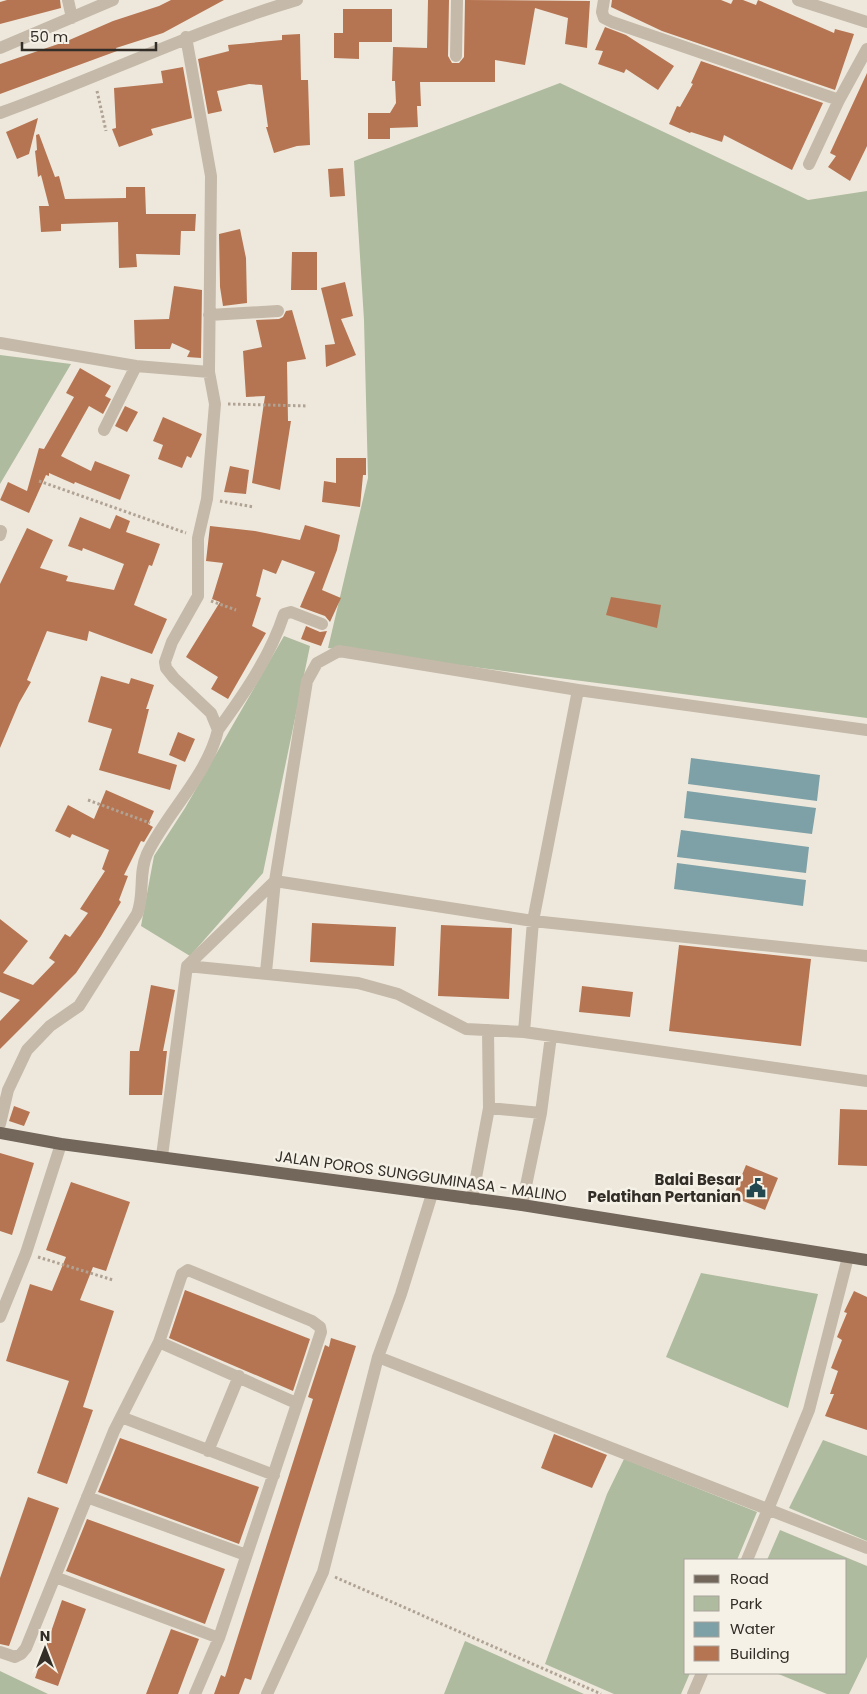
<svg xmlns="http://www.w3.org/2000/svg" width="867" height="1694" font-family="Poppins,sans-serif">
<rect width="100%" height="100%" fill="#eee8dc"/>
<path fill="#aebb9e" d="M560,83L808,200L867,191V718L328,648L368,478L364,320L354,161Z
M0,355L71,364L0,484Z
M284,636L310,646L263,873L190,956L141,926L154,856L185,808Z
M701,1273L818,1294L788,1408L666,1357Z
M823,1440L867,1456V1541L789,1508Z
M624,1459L757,1512L737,1560H686V1673H690L681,1694H614L545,1664L607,1494Z
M780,1530L867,1566V1657L849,1694H827L776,1673H846V1560H767Z
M465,1641L584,1694H444Z
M0,1671L48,1694H0Z"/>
<path fill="#7ea1a7" d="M691,758L820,775L817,801L688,784Z
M687,791L816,808L812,834L684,818Z
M681,830L809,847L806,873L677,857Z
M677,863L806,880L803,906L674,889Z"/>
<path fill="#b67552" d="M7,0H60L61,8L0,24V2Z
M171,0H224L163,33L116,48L117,51L0,94V64L67,41L113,21L159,6Z
M428,0H449L448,56L452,63H459L464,57L465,0L590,1L587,48L565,44L568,18L535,8L525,65L495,60V82H420L421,106H417L418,127L390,128V139H368V113H390L396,103L395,81H392L393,47L427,48Z
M612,0H721L731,4L733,0H743L756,5L758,0L834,33L835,29L854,34L835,90L662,31L611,7Z
M343,9H392V42H359V59L334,58V33H343Z
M605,27L626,35L674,66L658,90L626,69L624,73L598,64L603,51L595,50Z
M300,34L301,80H308L310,145L297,146L274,153L266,127H268L262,85L249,84L217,91L222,111L208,114L198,59L229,51L228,45L282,40V35Z
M701,61L823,103L792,170L724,135L722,142L691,132L690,133L669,124L677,106L680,107L693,84L691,83Z
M183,67L192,118L151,129L153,135L119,147L112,129L116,128L114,88L163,83L161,71Z
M867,73V146L850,181L828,167L836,156L830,153Z
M38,118L29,154L17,159L6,132Z
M39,134L55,177L59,176L65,199L126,198V187H145L146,214H196L195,231H181L180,255L136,254L137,267L119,268L118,222L61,224V231L41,232L39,206H49L41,175L38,177L35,151L37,150L36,135Z
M343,168L345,196L330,197L328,169Z
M240,229L246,258L247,303L223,306L220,287L219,234Z
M292,252H317V290H291Z
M345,282L353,316L341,319L356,355L326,367L325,345L335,344L321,288Z
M174,286L202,290L201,358L187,357L190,351L172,343L170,349H135L134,320L169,319Z
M292,310L306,359L287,362L288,421H291L280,490L252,483L265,396L246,397L243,351L262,347L256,320L279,319L283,317L286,311Z
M80,368L111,386L105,396L111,399L103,414L89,406L61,456L91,471L95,461L130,475L120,500L75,482L74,484L49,473V476L46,475L29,513L0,500L8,482L27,491L39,448L44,449L74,397L66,393Z
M125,406L138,412L127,432L115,426Z
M163,417L202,434L191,458L187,456L182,468L158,459L163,445L153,441Z
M336,458H366V475H363L360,507L322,502L324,481L336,483Z
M230,466L249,470L246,494L224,492Z
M116,515L130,521L126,532L160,544L152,566L149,565L134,605L167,619L152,654L89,631L87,641L47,631L27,680L31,682L19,703L0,748V584L27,528L53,540L40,568L68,576L66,581L114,590L124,564L83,548L82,551L68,546L80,517L110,529Z
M305,525L340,535L337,550L322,590L341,598L330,622L325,616L300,607L315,572L282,560L276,574L263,569L256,596L261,598L252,626L266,633L228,699L211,689L218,677L186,657L220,602L212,599L223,563L206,561L210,526L255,531L300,540Z
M611,597L661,605L657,628L606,615Z
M306,626L320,632L327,631L321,646L301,639Z
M101,676L129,684L131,678L154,685L146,709H149L138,753L177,765L170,790L99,770L112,729L88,722Z
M178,732L195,739L185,762L169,755Z
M106,790L154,811L148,824L153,827L144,842L141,841L124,875L128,876L119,900L121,902L101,936L76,973L0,1049V1021L20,1000L0,992V919L28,941L3,973L33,985L55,962L49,958L65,934L70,937L88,913L80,909L105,871L102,869L109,850L72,834L70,838L55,831L68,805L94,819Z
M312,923L396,927L394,966L310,962Z
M441,925L512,928L509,999L438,996Z
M679,945L811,959L801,1046L669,1031Z
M151,985L175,990L163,1051H167L166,1060L162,1095H129L130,1051H139Z
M582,986L633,992L630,1017L579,1012Z
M14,1106L30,1112L24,1126L9,1121Z
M840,1109L867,1110V1166L838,1165Z
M0,1153L34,1163L12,1235L0,1231Z
M746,1165L778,1178L765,1210L733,1197Z
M71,1182L130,1202L106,1271L93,1267L80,1300L114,1311L83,1407L93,1410L67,1484L37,1473L69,1381L6,1361L30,1284L52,1291L66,1257L46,1250Z
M185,1290L310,1339L293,1391L169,1338Z
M854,1291L867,1297V1430L825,1416L834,1394H830L838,1371L831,1368L842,1340L837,1337L847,1313L844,1312Z
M331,1338L356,1346L251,1680L245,1678L239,1694H214L221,1675L225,1677L313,1399L308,1397L325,1345L329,1347Z
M554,1434L607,1455L592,1488L541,1468Z
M120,1438L259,1487L239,1544L98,1492Z
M28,1497L59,1508L9,1646L0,1644V1578Z
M87,1519L225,1569L205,1624L66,1571Z
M62,1600L86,1609L58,1686L35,1678Z
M171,1629L199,1639L187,1670L178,1694H146Z"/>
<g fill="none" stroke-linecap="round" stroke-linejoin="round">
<path stroke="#b0a394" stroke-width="3" stroke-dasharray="2.5 2.5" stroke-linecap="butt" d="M97,91L106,131
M228,404L308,406
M39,481L186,533
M220,501L254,507
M211,601L236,610
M88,800L150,823
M38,1257L113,1280
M335,1577L601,1694"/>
<path stroke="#c5b9a9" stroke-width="12" d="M68,0L72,18
M604,0L602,12L604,18L612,22L839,100
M798,0L867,22
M0,48L113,0
M456,56L457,0
M0,113C100,77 195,30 297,0
M809,164L839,100L867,49
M209,315L278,311
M0,343L136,366L209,372
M104,430L136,366
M0,535L1,531
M218,730C244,694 270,657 284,614L291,612L322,624
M275,881L533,921L867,956
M187,966L358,983L398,994L466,1029L524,1032L867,1081
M266,972L275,881L307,681L317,663L339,651L578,690L867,730
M524,1032L533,921L578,690
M489,1108L541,1113
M0,1124L8,1090L27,1050L50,1026L79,1006L137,914C145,895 138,874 147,854C167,812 207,776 218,730L211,713L174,678L166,668L165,662L172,642L198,596V538L207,499L215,404L209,372L211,176L186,37
M162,1156L187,966L275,881
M472,1199L489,1108L488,1030
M522,1205L541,1113L551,1036
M0,1317L26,1253L61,1144
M159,1342L296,1403
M378,1357L867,1548
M121,1417L274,1475
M208,1451L239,1376
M87,1497L246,1555
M747,1560L809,1410L848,1257
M55,1577L219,1638
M0,1652L15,1657L21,1654L26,1648L114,1431L159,1342L182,1274L188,1270L312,1321L320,1327L321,1332L219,1638L195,1694
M267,1694L323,1572L378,1357L401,1294L432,1194
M693,1694L702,1673"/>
<path stroke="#73665b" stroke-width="12" d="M0,1133L61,1144L522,1205L867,1260"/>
</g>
<defs>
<symbol id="civic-bare" viewBox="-9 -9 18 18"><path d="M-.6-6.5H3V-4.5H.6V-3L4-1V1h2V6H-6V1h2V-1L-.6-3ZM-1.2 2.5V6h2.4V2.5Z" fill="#23474f" stroke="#f6f1e7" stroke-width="2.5" paint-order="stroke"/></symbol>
</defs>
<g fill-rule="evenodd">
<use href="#civic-bare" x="742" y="1174" width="28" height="28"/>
</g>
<g text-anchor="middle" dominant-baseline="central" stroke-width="5" stroke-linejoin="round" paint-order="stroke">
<g font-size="15" fill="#332d28" stroke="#f6f1e7">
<text transform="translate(421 1176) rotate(8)">JALAN POROS SUNGGUMINASA - MALINO</text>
</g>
<g font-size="15" font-weight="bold" fill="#332d28" stroke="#f6f1e7" text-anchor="end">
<text x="741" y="1179">Balai Besar<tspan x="741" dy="17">Pelatihan Pertanian</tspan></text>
</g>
</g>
<rect x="684" y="1559" width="162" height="115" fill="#f6f1e7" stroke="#a8a39b"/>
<rect x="694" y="1575" width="25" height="8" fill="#73665b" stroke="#a8a39b"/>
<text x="730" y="1584" font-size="15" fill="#332d28">Road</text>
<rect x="694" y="1596" width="25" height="15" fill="#aebb9e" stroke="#a8a39b"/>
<text x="730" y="1609" font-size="15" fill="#332d28">Park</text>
<rect x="694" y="1622" width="25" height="15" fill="#7ea1a7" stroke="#a8a39b"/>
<text x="730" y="1634" font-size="15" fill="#332d28">Water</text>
<rect x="694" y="1646" width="25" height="15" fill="#b67552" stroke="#a8a39b"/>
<text x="730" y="1659" font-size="15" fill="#332d28">Building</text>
<g transform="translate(45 1649)" stroke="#f6f1e7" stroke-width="4" paint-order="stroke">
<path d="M0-4L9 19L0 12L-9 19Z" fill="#332d28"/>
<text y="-8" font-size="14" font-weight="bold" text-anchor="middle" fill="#332d28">N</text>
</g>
<path d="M22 42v8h134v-8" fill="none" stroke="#332d28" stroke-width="2.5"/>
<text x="30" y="42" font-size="15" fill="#332d28" stroke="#f6f1e7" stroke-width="4" paint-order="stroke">50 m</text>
</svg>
